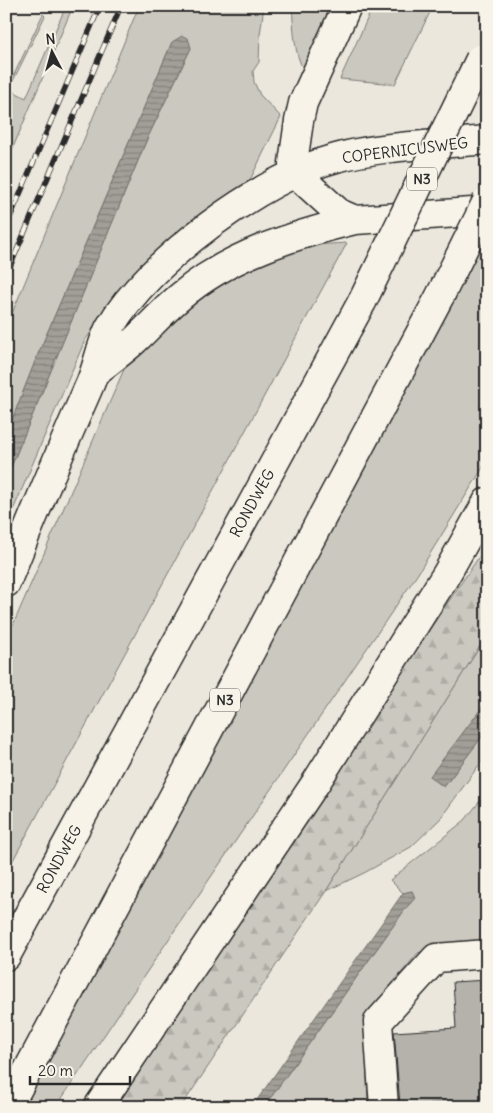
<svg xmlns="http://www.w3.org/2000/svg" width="493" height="1113" font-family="Delius,sans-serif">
<defs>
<pattern id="forest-firs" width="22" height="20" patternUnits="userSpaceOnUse" patternTransform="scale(1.25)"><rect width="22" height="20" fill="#cbc8bf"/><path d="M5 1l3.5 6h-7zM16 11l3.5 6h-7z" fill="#aeaca4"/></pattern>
<pattern id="water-rules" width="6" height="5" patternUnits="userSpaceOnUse" patternTransform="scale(1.25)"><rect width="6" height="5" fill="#a29f98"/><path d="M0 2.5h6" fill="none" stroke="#84827c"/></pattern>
</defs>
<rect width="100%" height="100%" fill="#ebe7dd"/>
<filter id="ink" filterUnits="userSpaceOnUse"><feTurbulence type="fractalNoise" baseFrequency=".02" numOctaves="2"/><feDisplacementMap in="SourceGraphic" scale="10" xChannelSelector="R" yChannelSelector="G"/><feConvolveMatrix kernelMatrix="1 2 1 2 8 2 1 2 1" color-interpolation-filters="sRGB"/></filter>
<g filter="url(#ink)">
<path fill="#cbc8bf" stroke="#7b7a75" d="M66,6H73L6,164V87L10,83L43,14L45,16L9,89L26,98Z
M139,6H264L260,35L259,62L253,71L254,82L260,95L281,117L247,186L124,290L85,340L6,527V479L147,139L191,48L172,42L36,359L6,435V328Z
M292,6H335L304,71C293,51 294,28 292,6Z
M373,6H433L395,84L340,79Z
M487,234V461L417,575L187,912L56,1107H21Z
M347,243L6,873V641L125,367C175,313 231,263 305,247C318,244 333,244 347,243Z
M487,635V701L430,777L444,787L487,730V754L440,819L411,847L364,873L326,891Z
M487,792V941L446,944L418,953L391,985L365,1026L368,1107H264L406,908L415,898L412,891L403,893L390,880L465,820Z"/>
<path fill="url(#forest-firs)" stroke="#7b7a75" d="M487,545V635L326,891L181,1107H111L208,955Z"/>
<path fill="url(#water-rules)" stroke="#72716c" d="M182,36L188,38L191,48L147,139L6,479V435L36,359L172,42Z
M487,701V730L444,787L430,776Z
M412,891L415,898L406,908L264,1107H252L403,893Z"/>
<path fill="#b5b2ab" stroke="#2b2b2b" d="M487,980V1107H449V1102L400,1105L394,1032L456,1028L453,982Z"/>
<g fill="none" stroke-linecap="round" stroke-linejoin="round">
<defs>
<path id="street" d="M384,1107L378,1022L436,958L487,954"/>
<path id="secondary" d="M295,173L339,213L355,220L487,211
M95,372C108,362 122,352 134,341C150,326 164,310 181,296C229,255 294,235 355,220
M6,583C33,516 61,450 90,384C97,368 102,341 110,327C148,261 263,177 336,158C383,145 438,145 487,140"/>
<path id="highway" d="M295,173L293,163L299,121L303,103L347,6
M6,956L363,300
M8,1107L441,294
M98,1107L315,784L446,575L487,502"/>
</defs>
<use href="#street" stroke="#2b2b2b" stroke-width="31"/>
<use href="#secondary" stroke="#2b2b2b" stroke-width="31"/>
<use href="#highway" stroke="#2b2b2b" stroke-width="31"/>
<use href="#street" stroke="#f7f3e8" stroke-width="28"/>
<use href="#secondary" stroke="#f7f3e8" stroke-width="28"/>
<use href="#highway" stroke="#f7f3e8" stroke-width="28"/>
<defs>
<path id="rail" d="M6,227L100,6
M6,276L121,6"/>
</defs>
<use href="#rail" stroke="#2b2b2b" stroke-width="5.5"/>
<use href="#rail" stroke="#f7f3e8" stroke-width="4" stroke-dasharray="11" stroke-linecap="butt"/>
<defs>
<path id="highway-bridge" d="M441,294L487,201
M363,300L480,59"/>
</defs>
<use href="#highway-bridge" stroke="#2b2b2b" stroke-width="31" stroke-linecap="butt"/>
<use href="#highway-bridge" stroke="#f7f3e8" stroke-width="28"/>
</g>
</g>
<g text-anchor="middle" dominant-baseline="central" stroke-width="4" stroke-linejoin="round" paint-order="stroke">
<g fill="#f7f3e8" stroke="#686764" stroke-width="1">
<rect x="407" y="167.5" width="30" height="23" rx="4"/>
<rect x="210" y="688.5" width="30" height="23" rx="4"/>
</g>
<g font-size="14" font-weight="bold" fill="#2b2b2b">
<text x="422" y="179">N3</text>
<text x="225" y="700">N3</text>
</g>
<g font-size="15" fill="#2b2b2b" stroke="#f7f3e8">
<text transform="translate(405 150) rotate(-7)">COPERNICUSWEG</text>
<text transform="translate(252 503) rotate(-61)">RONDWEG</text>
<text transform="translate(59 859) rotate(-61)">RONDWEG</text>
</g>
</g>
<rect width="493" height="1113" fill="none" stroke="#f7f3e8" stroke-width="25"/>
<rect x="12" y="12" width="468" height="1088" fill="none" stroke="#2b2b2b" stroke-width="2" filter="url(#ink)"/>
<g transform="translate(52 52) rotate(354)" stroke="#f7f3e8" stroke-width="4" paint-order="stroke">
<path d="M0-4L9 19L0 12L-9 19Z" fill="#2b2b2b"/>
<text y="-8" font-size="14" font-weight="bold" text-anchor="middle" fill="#2b2b2b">N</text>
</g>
<path d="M30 1076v8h100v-8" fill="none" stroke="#2b2b2b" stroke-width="2.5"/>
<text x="38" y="1076" font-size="15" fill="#2b2b2b" stroke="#f7f3e8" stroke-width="4" paint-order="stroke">20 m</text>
</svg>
